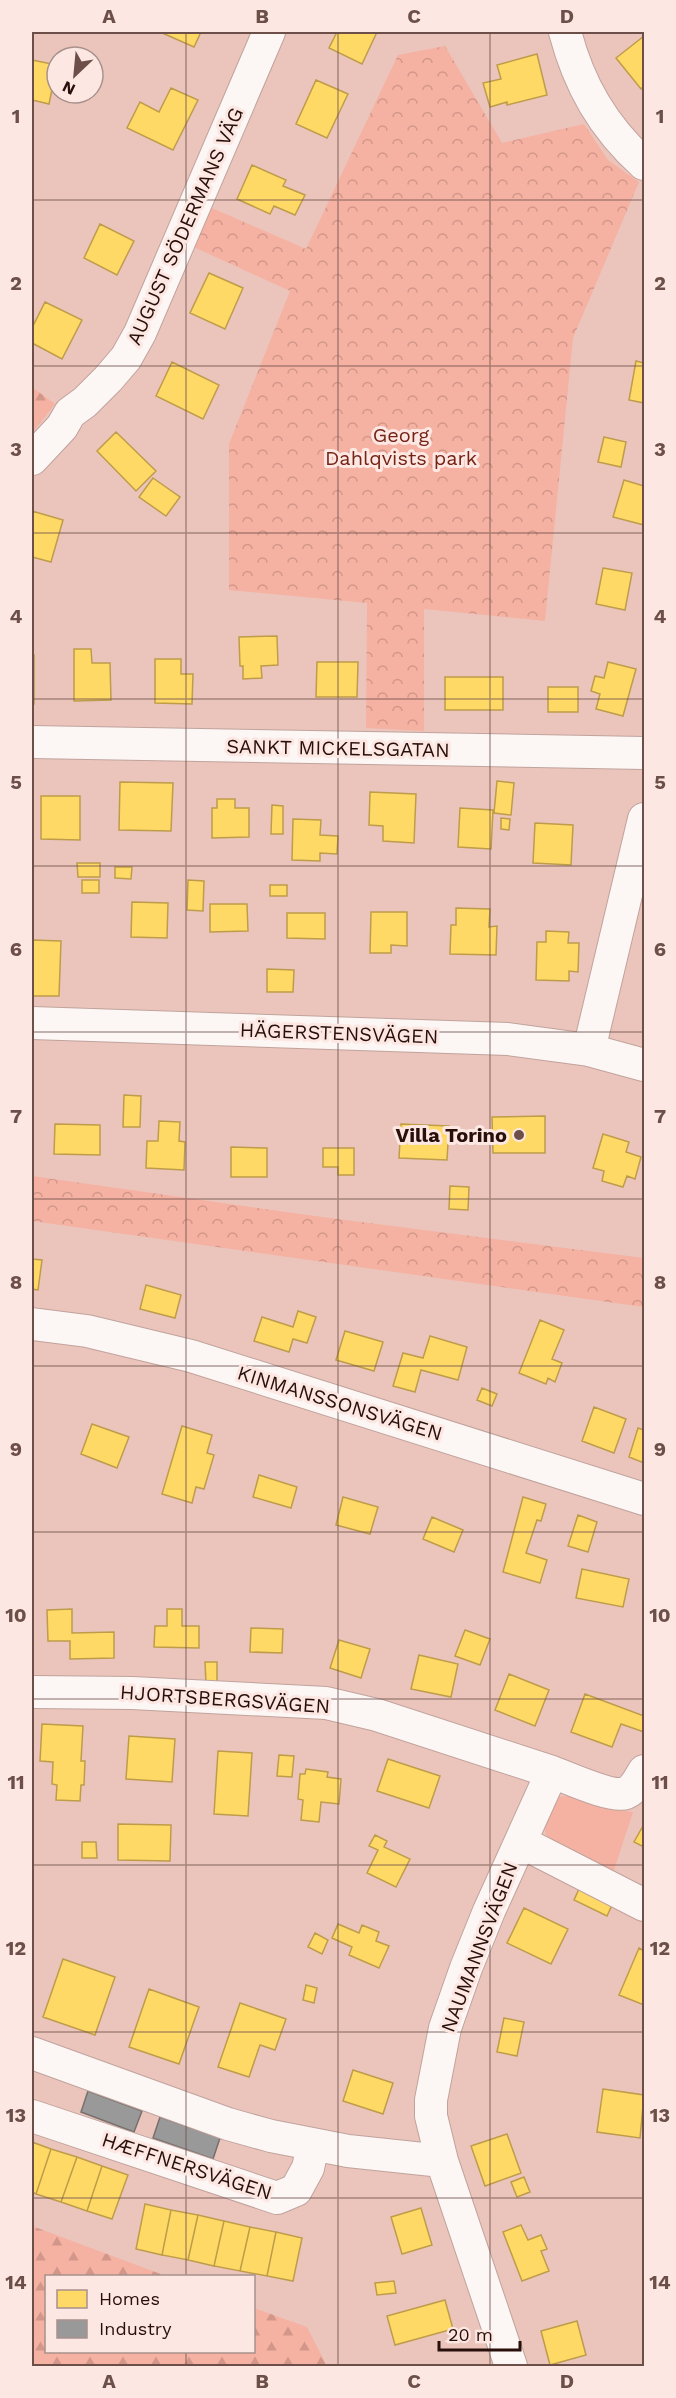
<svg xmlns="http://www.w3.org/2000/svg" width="676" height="2398" font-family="'Work Sans',sans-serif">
<defs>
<pattern id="forest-firs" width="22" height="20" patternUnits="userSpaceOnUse" patternTransform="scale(1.5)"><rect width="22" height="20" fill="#f5b1a2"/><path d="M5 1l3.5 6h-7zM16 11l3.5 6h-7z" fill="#d2978a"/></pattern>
<pattern id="park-crowns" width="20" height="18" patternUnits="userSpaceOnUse" patternTransform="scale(1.5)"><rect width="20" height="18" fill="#f5b1a2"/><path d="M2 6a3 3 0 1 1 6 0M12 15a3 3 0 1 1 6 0" fill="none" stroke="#d2978a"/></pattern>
</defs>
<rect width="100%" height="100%" fill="#ebc5bc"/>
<path fill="#f5b1a2" d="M571,1795L616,1810L633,1812L613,1873L548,1840L544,1828L558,1797Z"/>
<path fill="url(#forest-firs)" d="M32,387L55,404L32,433Z
M32,2226L166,2276H46V2352H254V2308L307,2327L327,2366H32Z"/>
<path fill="url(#park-crowns)" d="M445,46L502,143L584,124L608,160L639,182L573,338L545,621L424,609V731L366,728L367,603L229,590V444L290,291L187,244L205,205L306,249L398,55Z
M32,1176L322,1217L644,1258V1307L32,1221Z"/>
<path fill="#ffd966" stroke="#be9c4a" stroke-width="1.5" d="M160,32H201L194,47Z
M337,32H377L362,64L329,48Z
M644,36V86L641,89L616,58Z
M537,54L547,95L507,105V102L490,107L483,83L501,79L497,65Z
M32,60L57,65L49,104L32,100Z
M316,80L348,94L327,138L296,124Z
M171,88L198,100L173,150L127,128L140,102L159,112Z
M252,165L286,180L283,186L305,195L295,215L274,206L270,214L237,199Z
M100,224L134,241L117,275L84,258Z
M209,273L243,288L225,329L190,313Z
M45,302L82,320L62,359L32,343V328Z
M636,361L644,363V403L629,400Z
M172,362L219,385L203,419L156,396Z
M116,432L156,471L136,491L97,451Z
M604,437L626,442L621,467L598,462Z
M153,478L180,497L166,516L139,497Z
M624,480L644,486V525L613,517Z
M32,511L63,520L51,562L32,557Z
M603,568L632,573L625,610L596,604Z
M277,636L278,665L261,666L262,678L243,679V666H240L239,637Z
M74,649H91L92,663H110L111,700L74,701Z
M32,655H34V704H32Z
M155,659H181V674H193L192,704L155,703Z
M317,662H358L357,697H316Z
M608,662L636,669L623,716L596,709L600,694L591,691L595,676L604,678Z
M445,677H503V710H445Z
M548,687H578V712H548Z
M497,781L514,783L511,815L494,813Z
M120,782L173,783L171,831L119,830Z
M370,792L416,794L414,843L383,841V826L369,825Z
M41,796H80V840L41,839Z
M217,799H235V808H249V837L212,838V808H217Z
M272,805L283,806V834H271Z
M460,808L493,810L491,849L458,847Z
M501,818L510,819L509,830L501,829Z
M293,819L321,820L320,835L338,836L337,854L320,853V861L292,860Z
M535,823L573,825L571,865L533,863Z
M77,863H100V877H78Z
M115,867H132L131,879L115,878Z
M82,880H99V893H82Z
M188,880L204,881L203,911L187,910Z
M270,885H287V896H270Z
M132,902L168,903L167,938L131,937Z
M210,904H247L248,931L210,932Z
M456,908L490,909L489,927L497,926L496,955L450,954L451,925H456Z
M371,912H407V946L391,945V953H370Z
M287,913H325V939L287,938Z
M546,931L569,932L568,943H579L578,972L569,971V981L536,980L537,942H546Z
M32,940L61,941L59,996H32Z
M267,969L294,970L293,992H267Z
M124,1095L141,1096L140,1127H123Z
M545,1116V1153H493L492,1117Z
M159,1121L180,1122L179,1141L185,1142L184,1170L146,1168L147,1141H158Z
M55,1124L100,1125V1155L54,1154Z
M401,1124L449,1126L447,1160L399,1158Z
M603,1134L629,1142L626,1152L641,1157L635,1179L627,1176L623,1187L602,1181L604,1171L593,1168Z
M231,1147L267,1148V1177H231Z
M323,1148H354V1175H338V1167H323Z
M450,1186L469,1187L468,1210L449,1209Z
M32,1259L42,1260L38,1290L32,1289Z
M146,1285L181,1295L175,1318L140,1309Z
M298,1311L316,1317L307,1343L293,1339L289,1352L254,1341L262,1317L293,1327Z
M540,1320L564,1330L552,1359L562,1363L555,1382L548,1378L546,1384L519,1373Z
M345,1331L383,1342L374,1371L336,1360Z
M430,1336L467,1347L458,1380L421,1370L415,1392L393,1386L403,1353L423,1358Z
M482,1388L497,1394L492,1406L477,1400Z
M594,1407L626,1419L614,1453L582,1441Z
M92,1424L129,1437L117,1468L81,1454Z
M182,1426L212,1435L207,1453L214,1455L204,1489L196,1487L192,1503L162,1494Z
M638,1428L644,1430V1463L629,1457Z
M259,1475L297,1487L291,1508L253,1497Z
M343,1497L378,1507L370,1534L336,1525Z
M523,1497L546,1504L541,1521L537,1520L526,1553L547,1560L540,1583L503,1572Z
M578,1515L597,1522L588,1552L568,1546Z
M432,1517L463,1530L454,1552L423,1539Z
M582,1569L629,1579L623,1607L576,1598Z
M72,1609V1633L114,1632V1658L70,1659V1641H48L47,1610Z
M167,1609H182V1626H199V1648L154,1647L155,1626H167Z
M251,1628L283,1629L282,1653L250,1652Z
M465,1630L490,1639L480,1665L455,1656Z
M339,1640L370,1649L361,1678L330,1668Z
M419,1655L458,1664L451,1697L411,1689Z
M205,1662H217V1683H206Z
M509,1674L549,1690L535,1726L495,1710Z
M585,1694L644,1716V1732L621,1724L612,1747L571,1732Z
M42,1724L83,1726L81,1761H85L84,1785H81L80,1801L56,1800L57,1785L52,1784L53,1762L40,1761Z
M129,1736L175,1739L172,1782L126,1779Z
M218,1751L252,1753L248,1816L214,1814Z
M279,1755L294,1756L292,1777L277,1776Z
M388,1759L440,1776L429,1808L377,1791Z
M306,1769L328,1772L327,1777L341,1779L339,1804L321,1802L319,1822L301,1820L303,1800L298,1799L300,1774H305Z
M118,1824L171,1825L170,1861L118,1860Z
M643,1826L644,1827V1847L634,1842Z
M375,1835L387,1841L384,1847L410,1859L396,1887L367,1873L378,1850L369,1846Z
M82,1842H96L97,1858H82Z
M579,1889L612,1905L607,1916L574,1900Z
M524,1908L568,1929L551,1964L507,1943Z
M338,1924L359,1933L362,1925L379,1932L376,1941L389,1946L379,1968L349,1955L352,1947L332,1938Z
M315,1933L328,1940L322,1954L308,1947Z
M639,1948L644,1951V2005L619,1995Z
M63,1959L115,1977L95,2035L43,2017Z
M306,1985L317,1988L314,2003L303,2000Z
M149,1989L199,2007L179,2064L129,2047Z
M240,2003L286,2019L275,2050L260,2045L249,2077L218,2067Z
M504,2018L524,2022L517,2056L497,2052Z
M353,2070L393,2083L383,2114L343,2101Z
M603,2089L644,2095L640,2138L597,2132Z
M507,2134L521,2173L485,2186L471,2146Z
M32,2142L51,2149L36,2194L32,2192Z
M51,2149L77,2157L61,2202L36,2194Z
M77,2157L102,2166L87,2211L61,2202Z
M102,2166L128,2175L112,2219L87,2211Z
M524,2177L530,2192L517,2197L511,2182Z
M145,2204L171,2210L162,2255L136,2249Z
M421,2208L432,2245L402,2254L391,2217Z
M171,2210L198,2215L188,2260L162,2255Z
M198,2215L224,2221L214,2266L188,2260Z
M224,2221L250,2227L240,2271L214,2266Z
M521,2225L528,2240L541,2235L547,2249L541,2251L549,2271L522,2281L503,2232Z
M250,2227L276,2232L267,2276L240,2271Z
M276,2232L302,2238L293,2281L267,2276Z
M394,2281L396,2293L377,2295L375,2283Z
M445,2300L453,2329L395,2345L387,2316Z
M577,2321L586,2355L550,2365L541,2331Z"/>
<path fill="#999" stroke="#77706e" stroke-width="1.5" d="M88,2091L142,2111L134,2132L81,2112Z
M160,2117L220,2138L213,2159L153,2138Z"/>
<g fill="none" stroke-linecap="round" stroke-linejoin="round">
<defs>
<path id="minor" d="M565,32C579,85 603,127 644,164
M32,459L62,427L70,413L85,402L108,379L126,358L140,333L269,32
M32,742L644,753
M32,1023L508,1039L589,1050L644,1065
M589,1050L644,819
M32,1324L87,1331L191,1356L644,1499
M32,1692L132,1693L326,1703L377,1715L552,1772
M521,1842L644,1905
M32,2053L228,2124L271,2136L348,2151L442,2161
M32,2116L277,2198L296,2190L308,2168L313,2145
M511,2366L442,2161L431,2116V2100L445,2028L466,1968L489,1911L552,1772C569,1778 611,1798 626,1793C635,1789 639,1779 644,1771"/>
</defs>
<use href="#minor" stroke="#c0a39c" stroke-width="34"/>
<use href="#minor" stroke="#fcf6f5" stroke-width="32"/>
</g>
<path fill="none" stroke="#6c4f48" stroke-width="1.5" stroke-opacity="0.55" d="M186,32V2276M338,32V2366M490,32V2366M32,200H644M32,366H644M32,533H644M32,699H644M32,866H644M32,1032H644M32,1199H644M32,1366H644M32,1532H644M32,1699H644M32,1865H644M32,2032H644M32,2198H644M186,2352V2366"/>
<circle fill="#6c4f48" stroke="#fde7e2" stroke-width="2" cx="519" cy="1135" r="6"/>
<g text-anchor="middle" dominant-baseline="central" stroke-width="6" stroke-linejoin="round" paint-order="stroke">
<g font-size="20" fill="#280f0a" stroke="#fde7e2">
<text transform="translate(185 226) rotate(-66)">AUGUST SÖDERMANS VÄG</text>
<text transform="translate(338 748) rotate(1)">SANKT MICKELSGATAN</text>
<text transform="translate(339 1033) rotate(2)">HÄGERSTENSVÄGEN</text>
<text transform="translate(340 1403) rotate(17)">KINMANSSONSVÄGEN</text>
<text transform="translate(225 1699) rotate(4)">HJORTSBERGSVÄGEN</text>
<text transform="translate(479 1947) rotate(-69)">NAUMANNSVÄGEN</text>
<text transform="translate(187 2166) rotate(18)">HÆFFNERSVÄGEN</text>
</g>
<g font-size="20" fill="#742314" stroke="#fde7e2">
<text x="401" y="435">Georg<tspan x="401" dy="23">Dahlqvists park</tspan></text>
</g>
<g font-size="20" font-weight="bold" fill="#280f0a" stroke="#fde7e2" text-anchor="end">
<text x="507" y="1135">Villa Torino</text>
</g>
</g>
<rect width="676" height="2398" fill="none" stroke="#fde7e2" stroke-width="66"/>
<rect x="45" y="2275" width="210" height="78" fill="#fde7e2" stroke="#a8918c" stroke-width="1.5"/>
<rect x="57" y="2290" width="30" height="18" fill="#ffd966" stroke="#a8918c" stroke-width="1.5"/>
<text x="99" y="2305" font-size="18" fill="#280f0a">Homes</text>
<rect x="57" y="2320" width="30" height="18" fill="#999999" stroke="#a8918c" stroke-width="1.5"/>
<text x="99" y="2335" font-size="18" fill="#280f0a">Industry</text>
<g transform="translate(75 75) rotate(206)"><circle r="28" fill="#fde7e2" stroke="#a8918c" stroke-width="1.5"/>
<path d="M0-4.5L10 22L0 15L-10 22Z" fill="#6c4f48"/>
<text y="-9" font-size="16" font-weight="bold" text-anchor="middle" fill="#280f0a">N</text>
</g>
<path d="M439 2341v9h81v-9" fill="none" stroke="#280f0a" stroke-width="3"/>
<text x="448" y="2341" font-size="18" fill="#280f0a" stroke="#fde7e2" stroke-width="4.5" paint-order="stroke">20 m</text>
<rect x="33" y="33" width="610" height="2332" fill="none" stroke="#6c4f48" stroke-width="2"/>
<g font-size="20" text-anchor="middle" font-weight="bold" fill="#6c4f48">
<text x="109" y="23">A</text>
<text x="262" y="23">B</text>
<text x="414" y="23">C</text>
<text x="567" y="23">D</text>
<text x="16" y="123">1</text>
<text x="660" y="123">1</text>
<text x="16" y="290">2</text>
<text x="660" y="290">2</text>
<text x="16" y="456">3</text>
<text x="660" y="456">3</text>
<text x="16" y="623">4</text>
<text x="660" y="623">4</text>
<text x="16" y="789">5</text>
<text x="660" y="789">5</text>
<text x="16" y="956">6</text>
<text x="660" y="956">6</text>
<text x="16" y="1123">7</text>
<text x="660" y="1123">7</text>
<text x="16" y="1289">8</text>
<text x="660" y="1289">8</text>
<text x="16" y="1456">9</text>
<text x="660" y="1456">9</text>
<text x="16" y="1622">10</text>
<text x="660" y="1622">10</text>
<text x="16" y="1789">11</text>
<text x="660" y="1789">11</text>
<text x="16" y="1955">12</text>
<text x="660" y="1955">12</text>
<text x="16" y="2122">13</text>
<text x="660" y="2122">13</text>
<text x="16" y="2289">14</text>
<text x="660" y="2289">14</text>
<text x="109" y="2388">A</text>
<text x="262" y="2388">B</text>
<text x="414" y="2388">C</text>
<text x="567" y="2388">D</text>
</g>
</svg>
